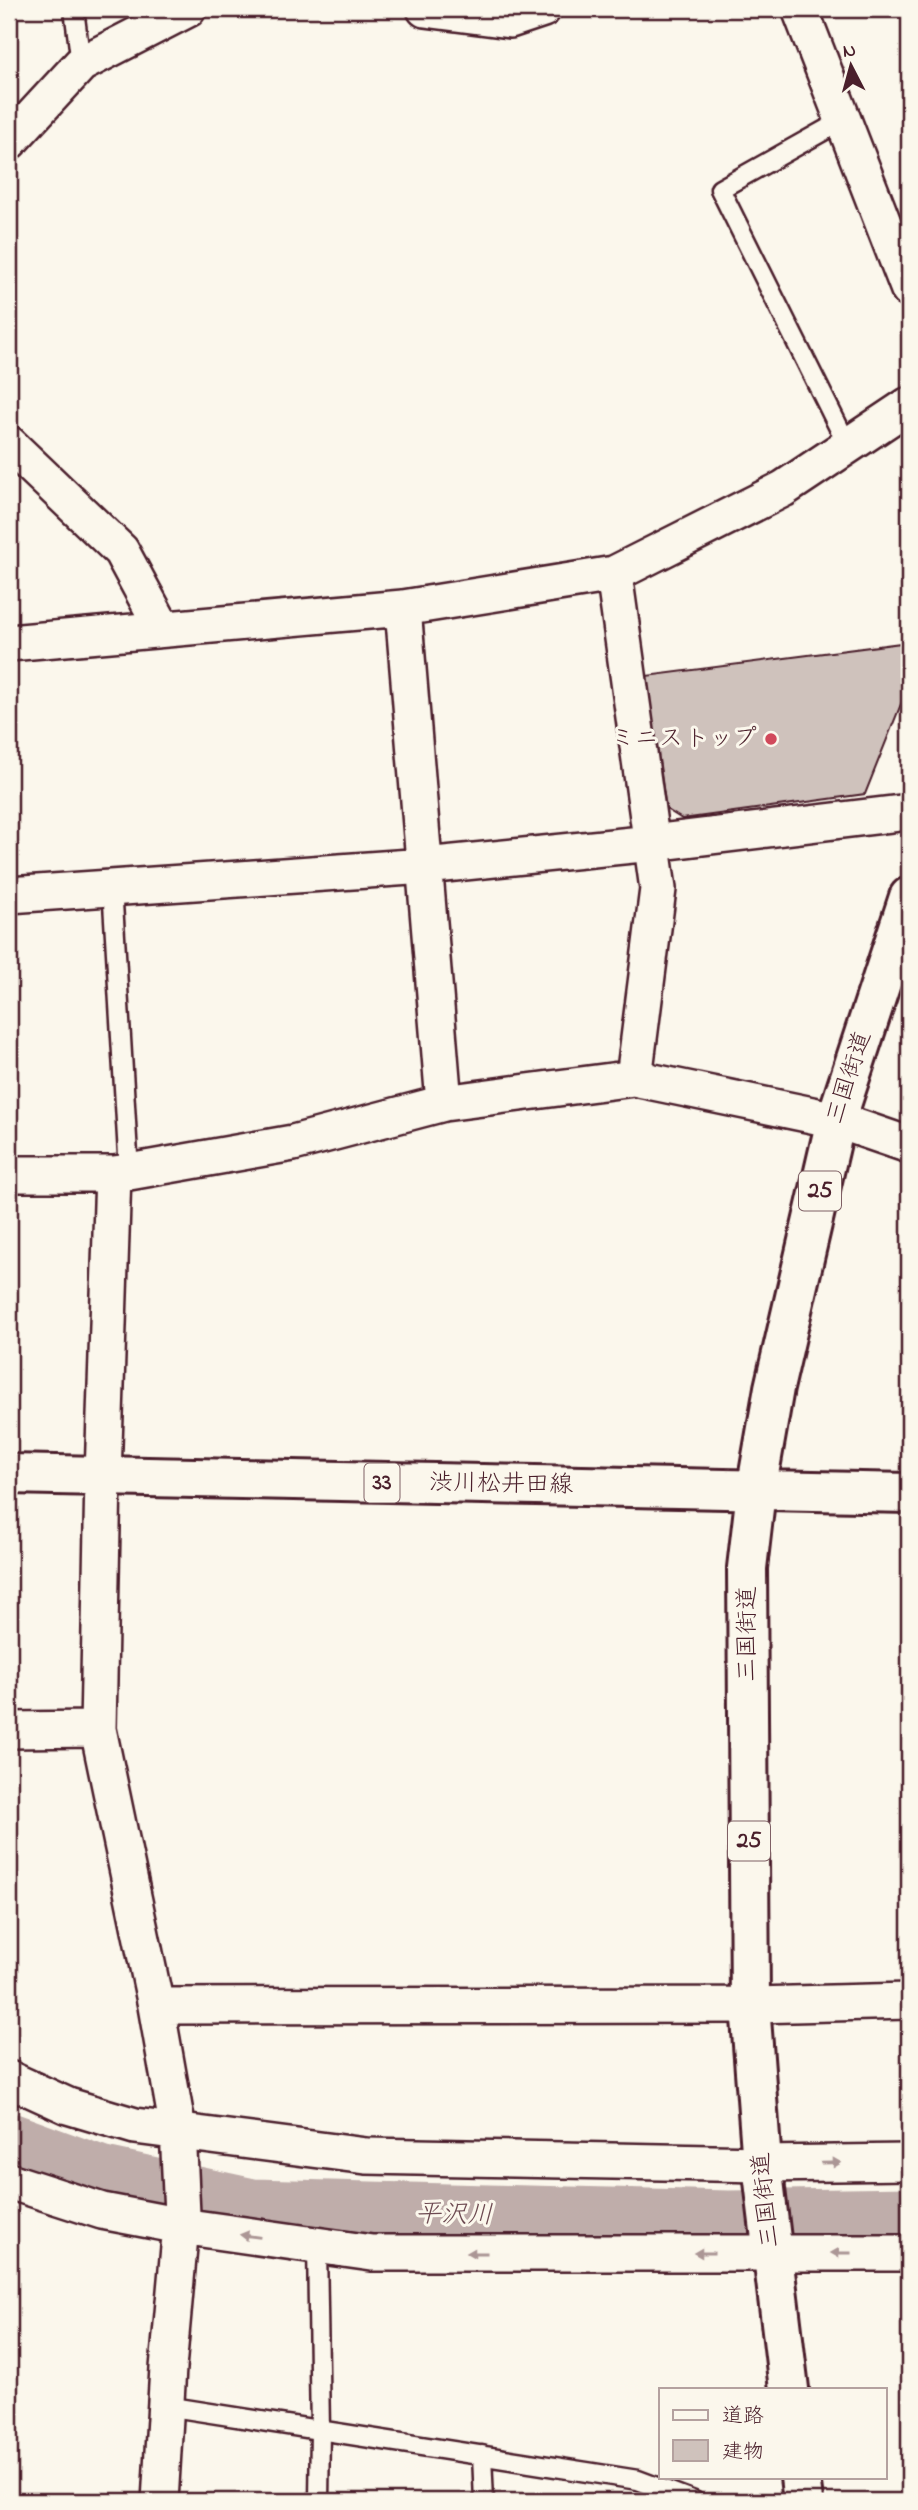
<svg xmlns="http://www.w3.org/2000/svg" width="918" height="2510" font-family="'Indie Flower','Klee One',sans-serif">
<rect width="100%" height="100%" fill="#fbf7ec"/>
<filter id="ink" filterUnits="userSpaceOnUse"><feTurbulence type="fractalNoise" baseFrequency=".0143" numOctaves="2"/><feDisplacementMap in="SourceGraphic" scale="14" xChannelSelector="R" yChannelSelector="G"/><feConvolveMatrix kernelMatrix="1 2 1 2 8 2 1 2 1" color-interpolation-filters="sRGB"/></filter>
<g filter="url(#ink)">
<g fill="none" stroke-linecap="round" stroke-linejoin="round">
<path stroke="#bfadaa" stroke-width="65" d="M9,2145L99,2178L252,2211L729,2223L909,2220"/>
</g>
<path fill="#cfc2bc" stroke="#4a1f2b" stroke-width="2" d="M909,642V684L865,794L682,819L666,809L646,676Z"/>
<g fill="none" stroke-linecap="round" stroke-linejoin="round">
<defs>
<path id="lane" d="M74,9L81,64
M843,120L720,189L848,446
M112,886L129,1172
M317,2246L320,2430L319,2501
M166,2406L638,2480L694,2501
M482,2455L484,2501"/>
<path id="street" d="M425,9L510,20L543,9
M800,9L909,290
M9,142L81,64L188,9
M9,444L121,551L163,629
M614,574L658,889L634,1078
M403,608L444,1103
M9,643L403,608L614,574L783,489L909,405
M9,895L425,866L652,843L909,812
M9,1174H113L129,1172L293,1143L444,1103L634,1078L836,1120L909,1145
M113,1174L103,1476L98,1729L156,2006L178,2130L182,2214L168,2368L160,2501
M9,1730L98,1729
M156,2006L750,2005L909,2001
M9,2079L68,2106L135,2126L366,2156L762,2164L909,2162
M9,2181L102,2211L181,2226L372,2253H909"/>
<path id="primary" d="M9,1474L909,1493
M789,2389L762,2164L750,2005L747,1568L756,1491L774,1388L836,1120L909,897
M800,2477L803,2501"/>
</defs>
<use href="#lane" stroke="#4a1f2b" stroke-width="23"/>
<use href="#street" stroke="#4a1f2b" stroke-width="40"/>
<use href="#primary" stroke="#4a1f2b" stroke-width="44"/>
<use href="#lane" stroke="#fbf7ec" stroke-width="18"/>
<use href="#street" stroke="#fbf7ec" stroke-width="35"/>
<use href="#primary" stroke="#fbf7ec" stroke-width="38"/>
</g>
<defs><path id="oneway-solid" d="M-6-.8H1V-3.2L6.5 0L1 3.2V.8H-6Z" transform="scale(1.75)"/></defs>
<g fill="#ab9695">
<use href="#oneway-solid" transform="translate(831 2163) rotate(-1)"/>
<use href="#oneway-solid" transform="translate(250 2236) rotate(-172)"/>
<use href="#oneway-solid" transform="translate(477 2253) rotate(180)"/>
<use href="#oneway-solid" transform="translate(704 2253) rotate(180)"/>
<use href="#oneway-solid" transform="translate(841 2253) rotate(-180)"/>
</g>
</g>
<circle fill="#d1495b" stroke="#fbf7ec" stroke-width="2.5" cx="771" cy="739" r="7"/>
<g text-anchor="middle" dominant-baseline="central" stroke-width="6" stroke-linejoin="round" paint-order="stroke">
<g fill="#fbf7ec" stroke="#7f6065" stroke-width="2">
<rect x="799" y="1171.5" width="42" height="39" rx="5"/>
<rect x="364.5" y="1463.5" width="35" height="39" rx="5"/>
<rect x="728" y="1821.5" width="42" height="39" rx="5"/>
</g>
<g font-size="23" font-weight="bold" fill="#4a1f2b">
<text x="820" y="1191">25</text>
<text x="382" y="1483">33</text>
<text x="749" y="1841">25</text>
</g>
<g font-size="24" fill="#4a1f2b" stroke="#fbf7ec" text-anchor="end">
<text x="757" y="739">ミニストップ</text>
</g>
<g font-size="24" fill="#4a1f2b" stroke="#fbf7ec">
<text transform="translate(850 1078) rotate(-72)">三国街道</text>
<text transform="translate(501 1485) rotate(1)">渋川松井田線</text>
<text transform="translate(748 1634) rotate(-90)">三国街道</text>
<text transform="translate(767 2200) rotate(-96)">三国街道</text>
</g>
<g font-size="26" font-style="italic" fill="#6d4a51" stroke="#fbf7ec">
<text transform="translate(454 2216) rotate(1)">平沢川</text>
</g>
</g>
<rect width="918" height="2510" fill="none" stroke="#fbf7ec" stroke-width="35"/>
<rect x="18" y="18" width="883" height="2475" fill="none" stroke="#4a1f2b" stroke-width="2.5" filter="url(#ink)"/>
<rect x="659" y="2388" width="228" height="91" fill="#fbf7ec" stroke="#b4a19f" stroke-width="2"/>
<rect x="673" y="2410" width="35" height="10" fill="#fbf7ec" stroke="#b4a19f" stroke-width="2"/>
<text x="722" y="2422" font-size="21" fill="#4a1f2b">道路</text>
<rect x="673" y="2440" width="35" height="21" fill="#cfc2bc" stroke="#b4a19f" stroke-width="2"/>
<text x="722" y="2458" font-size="21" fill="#4a1f2b">建物</text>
<g transform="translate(851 66) rotate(354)" stroke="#fbf7ec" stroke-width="5" paint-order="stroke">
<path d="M0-5L12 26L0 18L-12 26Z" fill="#4a1f2b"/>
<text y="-10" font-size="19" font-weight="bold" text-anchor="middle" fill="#4a1f2b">N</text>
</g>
</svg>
